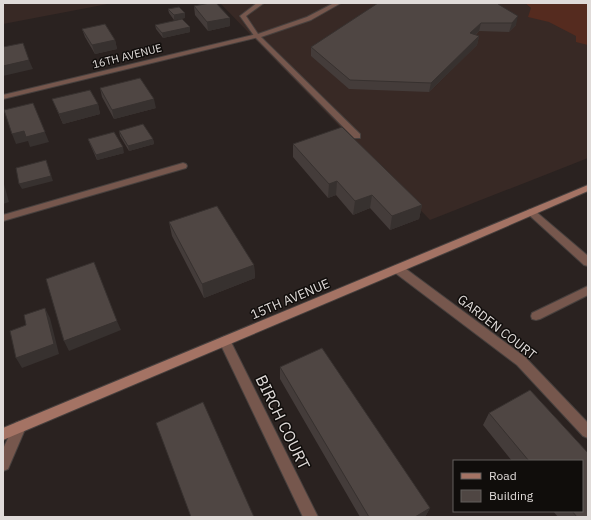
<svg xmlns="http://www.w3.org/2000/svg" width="591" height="520" font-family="'IBM Plex Sans',sans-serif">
<rect width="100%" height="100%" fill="#2a2220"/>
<path fill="#382925" d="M3,3H113L3,24Z
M220,3H525L531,8L588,27V158L430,220Z"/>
<path fill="#552b1f" d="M525,3H588V45L576,42V36L549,22L528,17L531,8Z"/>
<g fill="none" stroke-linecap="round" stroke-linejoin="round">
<defs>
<path id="service" d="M257,3H264L246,16L258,34L307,17L334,3H341L311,20L261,37L360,134V138H354L255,37L240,16Z
M183,163L186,164L187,166L186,168L3,221V215Z
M588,286V295L540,319L536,320L532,319L531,316L532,313Z"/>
<path id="minor" d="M257,34L259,35V37L3,99V95Z
M531,209L534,210L588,256V266L584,265L528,214L526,212L528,210Z
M398,265L402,266L525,357L588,423V438L583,436L517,365L394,272L393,269L394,266Z
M225,336L229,338L318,517H303L219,341L221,338Z
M20,421L25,423L26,427L8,469L3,471V449L15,423Z"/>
<path id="secondary" d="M588,185V191L466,244L3,440V428Z"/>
</defs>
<use href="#service" stroke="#47403e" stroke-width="2"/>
<use href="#minor" stroke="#47403e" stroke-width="2"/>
<use href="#secondary" stroke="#47403e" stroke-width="2"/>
<use href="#service" fill="#76574d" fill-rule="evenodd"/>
<use href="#minor" fill="#76574d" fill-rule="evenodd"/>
<use href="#secondary" fill="#a47364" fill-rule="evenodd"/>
</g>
<path fill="#443c3a" d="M201,3H216L230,26L208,31L195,15L194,6L202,4Z
M498,4L516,25L509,32L479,31L476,35L479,36L477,45L429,92L349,89L311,56V47Z
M168,9L185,13V18L174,20L169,13Z
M155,25L190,27V32L163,38L156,29Z
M82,29L115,40L117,49L95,54L85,37Z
M100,88L156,108L114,119L102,97Z
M52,99L98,104L100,114L63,124Z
M119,131L153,139L154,144L129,151L120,136Z
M88,139L124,153L97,160L90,144Z
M293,144L422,205L419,219L390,230L370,208L353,215L336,195L328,198L293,157Z
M169,222L254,265L255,278L204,298L172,236Z
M280,367L430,508L425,517H360L280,379Z
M530,390L588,453V517H558L553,511H582V461H512L483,425L489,413Z"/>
<path fill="#37312f" d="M185,13V18L174,20V15Z
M518,16L516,25L509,32L512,23Z
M230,18V26L208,31L207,22Z
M481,23L479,31L468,42L470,33Z
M190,27V32L163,38L162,33Z
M479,36L477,45L429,92L431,83Z
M115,40L117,49L95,54L92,45Z
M29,60L33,69L3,76V66Z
M154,99L156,108L114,119L112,110Z
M33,103L49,142L30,147L28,141L16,144L12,134Z
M98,104L100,114L63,124L59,114Z
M153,139L154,144L129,151L128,146Z
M123,147L124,153L97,160L96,155Z
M46,160L53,181L22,189L19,184Z
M3,181L4,184L9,202L3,204Z
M337,181L336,195L328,198L329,184Z
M372,195L370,208L353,215L355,201Z
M422,205L419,219L390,230L392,216Z
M254,265L255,278L204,298L202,284Z
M45,308L50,318L59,354L22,368L16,358Z
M117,321L121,330L69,351L64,341Z
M430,508L425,517H415Z"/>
<path fill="#4f4643" stroke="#37312f" d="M210,3H216L230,18L207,22L194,6Z
M378,3H497L498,4L518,16L512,23H481L470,33L479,36L431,83L350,80L311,47Z
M179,7L185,13L174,15L168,9Z
M182,19L190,27L162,33L155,25Z
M105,24L115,40L92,45L82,29Z
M23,43L29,60L3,66V47Z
M140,78L154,99L112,110L100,88Z
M90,90L98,104L59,114L52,99Z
M33,103L45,132L26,137L24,131L12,134L4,110Z
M143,124L153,139L128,146L119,131Z
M342,127L422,205L392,216L372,195L355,201L337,181L329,184L293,144Z
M114,132L123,147L96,155L88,139Z
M46,160L51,176L19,184L16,168Z
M217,206L254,265L202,284L169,222Z
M94,262L117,321L64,341L46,279Z
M45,308L54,344L16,358L10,331L26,325L24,315Z
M322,348L430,508L415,517H369L280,367Z
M530,390L588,453V517H577L572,511H582V461H529L489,413Z
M203,402L254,517H191L156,423Z"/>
<g text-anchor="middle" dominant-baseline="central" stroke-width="3" stroke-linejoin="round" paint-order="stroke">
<g font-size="11" fill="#e0dbd9" stroke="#100d0b">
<text transform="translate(127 56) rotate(-14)">16TH AVENUE</text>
</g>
<g font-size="13" fill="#e0dbd9" stroke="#100d0b">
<text transform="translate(290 299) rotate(-23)">15TH AVENUE</text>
<text transform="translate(497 327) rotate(38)">GARDEN COURT</text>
</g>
<g font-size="16" fill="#e0dbd9" stroke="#100d0b">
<text transform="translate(283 422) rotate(64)">BIRCH COURT</text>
</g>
</g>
<rect width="591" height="520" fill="none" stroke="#e0dbd9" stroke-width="8"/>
<rect x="453" y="460" width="130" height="52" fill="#100d0b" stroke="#635f5d"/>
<rect x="461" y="473" width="20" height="6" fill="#a47364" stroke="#635f5d"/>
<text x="489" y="480" font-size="12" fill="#e0dbd9">Road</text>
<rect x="461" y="490" width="20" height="12" fill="#4f4643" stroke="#635f5d"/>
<text x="489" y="500" font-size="12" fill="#e0dbd9">Building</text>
</svg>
